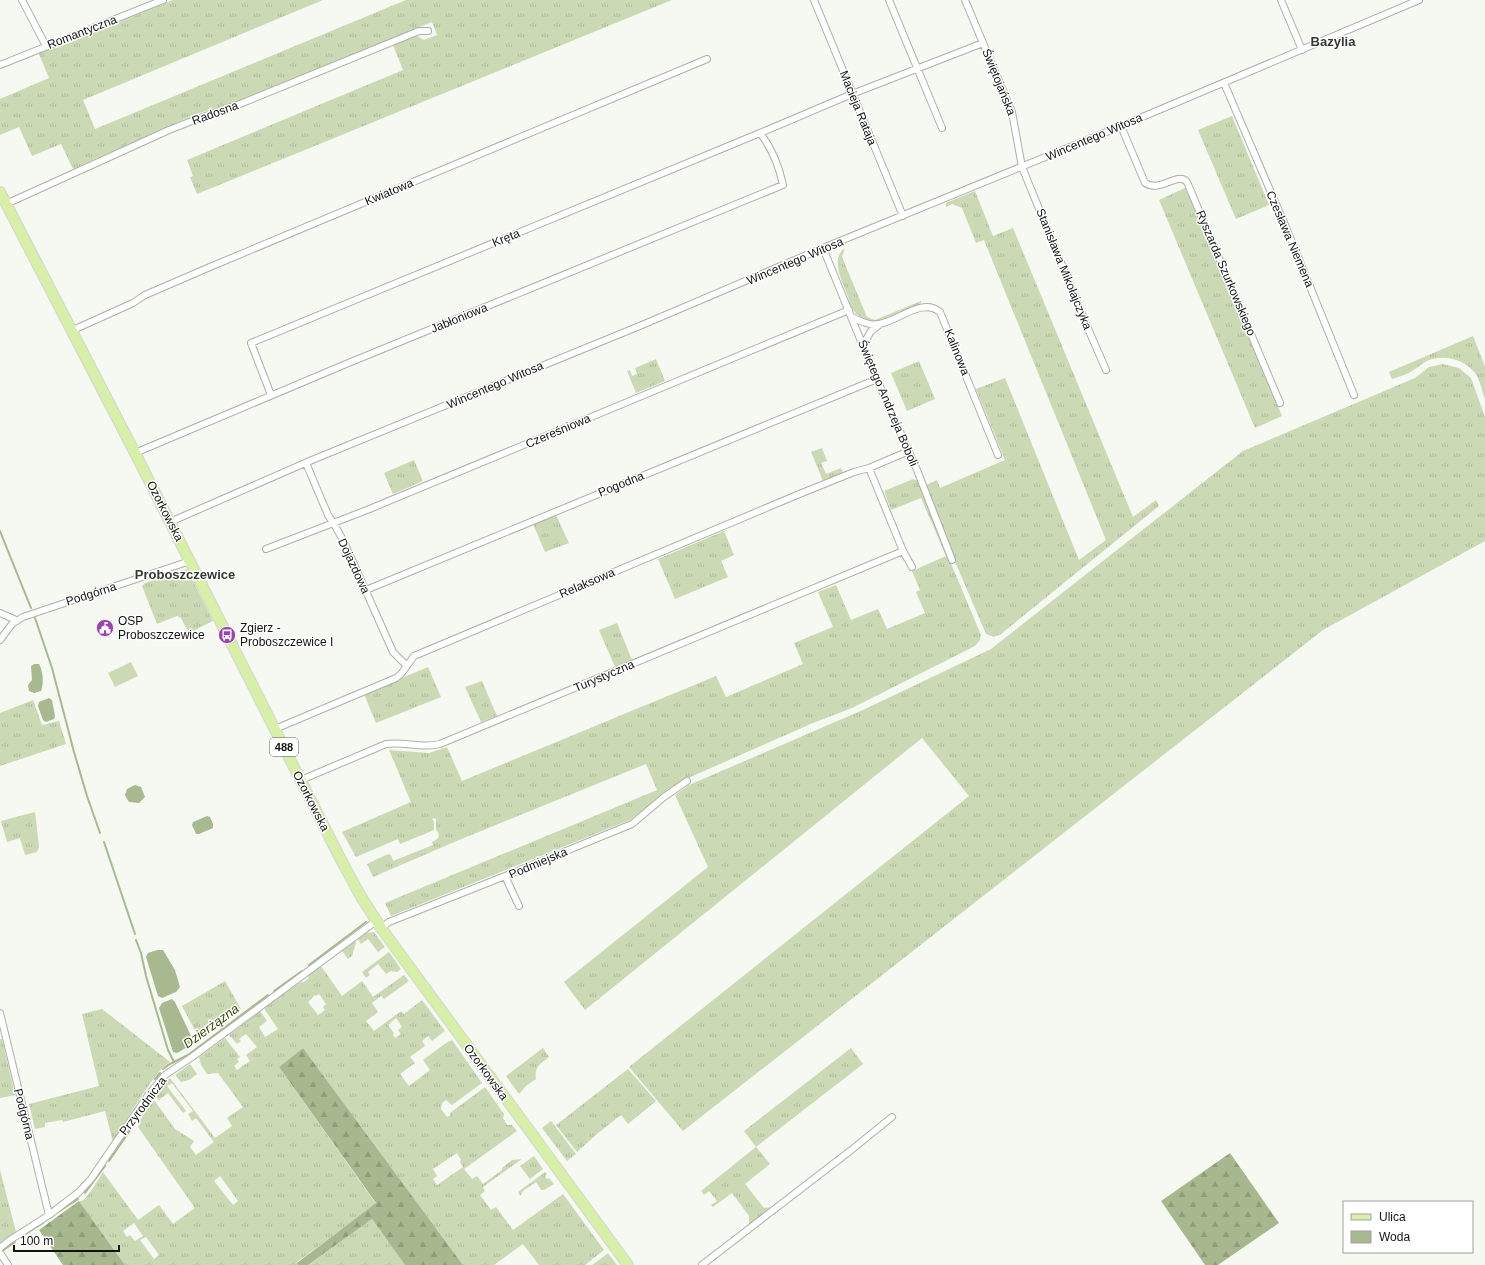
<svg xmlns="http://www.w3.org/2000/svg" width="1485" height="1265" font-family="Arial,sans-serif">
<defs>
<pattern id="grass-tufts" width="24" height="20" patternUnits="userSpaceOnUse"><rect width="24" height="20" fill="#cbd9b5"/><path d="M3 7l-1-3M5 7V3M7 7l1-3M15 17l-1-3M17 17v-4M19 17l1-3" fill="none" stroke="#adb99b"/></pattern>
<pattern id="forest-firs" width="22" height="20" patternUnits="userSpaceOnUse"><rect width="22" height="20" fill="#a8b88e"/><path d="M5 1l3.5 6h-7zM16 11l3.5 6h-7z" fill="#909d79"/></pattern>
</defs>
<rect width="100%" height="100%" fill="#f5f9f1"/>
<path fill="url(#grass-tufts)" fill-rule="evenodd" d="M173,0H323L83,100L95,129L406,0H672L197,194L190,177L193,176L187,160L403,70L393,45L417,36L424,40L437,35L432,22L240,101L196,114L73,169L61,144L32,156L19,127L0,135V99L49,78L38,52L59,47Z
M1232,116L1269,205L1236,219L1198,130Z
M1187,187L1282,416L1255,428L1159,200Z
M975,191L993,236L1013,228L1133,517L1156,500L1159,506L1001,634L994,637L986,634L956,564L926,485L937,480L940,488L1005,460L976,389L1005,378L1079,560L1106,540L984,240L976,243L962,208L952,204L946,207V203Z
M845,248L842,257L867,317L875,320L921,301V303C911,308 887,322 876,322C869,321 858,317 854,311C850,306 849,299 847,294C842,281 830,258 845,248Z
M1473,336L1485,366V399C1482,391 1480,380 1475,373C1464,359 1443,354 1427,361C1422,363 1417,368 1412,371C1406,375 1398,377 1392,379L1389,372Z
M656,359L665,381L636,393L627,371L630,370L632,376L637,374L635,368Z
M919,361L935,399L907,411L891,373Z
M1443,364L1459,368L1471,378L1485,417V541L1323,630L683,1131L629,1067L969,796L922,738L585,1010L564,982L708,867L675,795L689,785L863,710L991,649L1243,451L1415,378L1429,367Z
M822,448L827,461L821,463L826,474L841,468L843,473L823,481L811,452Z
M414,460L423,481L393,494L384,473Z
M913,479L918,481L952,566L981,635L980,640L975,646L852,708L813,723L686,779L662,795L630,820L391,916L385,903L657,790L646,764L459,840L373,877L367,864L388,854L391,855L393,861L433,845L432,842C439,839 441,835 436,830V819L434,818L432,819L434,822V830L400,844L398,839L356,857L342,832L411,802L389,750L429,753L447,747L462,781L716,676L726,697L803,664L794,643L833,627L818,592L836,585L851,620L878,609L887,629L925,613L916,592L920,590L912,571L946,556L921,498L891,510L884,491Z
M556,515L569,543L545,552L533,524Z
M724,531L734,555L721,561L728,577L675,599L658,559Z
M187,569L213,621L191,632L187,630L181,618L177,616L157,624L142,586L145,583Z
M617,623L632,660L615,667L599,630Z
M428,667L441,697L376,723L364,694Z
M482,681L497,716L481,722L465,687Z
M33,700L42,725L59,721L66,744L0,766V713Z
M35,812L39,847L37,852L25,855L20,838L7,842L1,821Z
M374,932L385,947L378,952L368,939L361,944L358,939L365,933Z
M355,941L356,943L352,956L348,959L342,951Z
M389,952L401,969L397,972L391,971L386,974L378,964L368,972L370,975L366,978L362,972Z
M321,966L342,996L362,981L373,997L404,975L409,981L384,999L381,996L372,1003L378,1012L366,1021L374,1031L401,1011L404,1014L422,1000L445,1031L432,1041L428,1036L422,1041L425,1046L410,1057L415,1063L400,1074L409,1086L430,1070L423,1060L446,1043L452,1040L482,1083L452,1105L446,1100L442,1103L441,1109L447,1117L450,1116V1113L485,1087L504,1114L503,1118L507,1125H512L517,1131L464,1169L472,1179L477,1176L483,1184L502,1170V1168L512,1160L522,1159L483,1187L485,1191L480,1195L491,1210L496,1207L513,1230L563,1194L604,1250L585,1265H539L523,1244L494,1265H463L303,1048L279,1067L376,1204L297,1262L298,1265H125L79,1201H82C89,1196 98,1180 103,1172L138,1220L159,1205L173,1224L195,1208L138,1127L141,1122L140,1120L154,1100L175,1129L194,1141L190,1147L196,1155L214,1142L196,1118L192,1121L188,1114L193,1111L172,1083L167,1086L186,1111L183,1113L168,1093L159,1100L156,1097L164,1083L170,1078L215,1138L232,1126L227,1118L243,1107L218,1073L207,1074L201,1065L199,1057L225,1038L240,1057L237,1059L239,1062L234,1066L237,1070L250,1061L246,1055L257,1047L246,1034L239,1039L241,1041L237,1044L229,1035L259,1012H261L267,1021L259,1027L265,1037L278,1029L265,1010V1007L301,982H304L308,979L309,975ZM319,994L326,1004L323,1007L325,1010L318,1015L308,1002L315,995L316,996ZM396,1018L402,1027L398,1030L401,1034L395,1038L393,1035L394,1033L388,1025ZM457,1153L461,1160L460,1162L463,1167L437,1185L433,1179L437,1176L433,1169ZM220,1176L238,1201L233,1205L214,1181ZM134,1223L143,1236L135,1241L130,1235L127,1237L123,1231ZM146,1237L159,1255L154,1259L140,1240Z
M225,981L241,1009L198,1036L182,1006Z
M102,1009L170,1062C156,1068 123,1127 113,1142L105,1111L63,1122L62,1120L45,1123V1127L35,1129L29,1104L99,1086L82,1014Z
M0,1039H2L15,1095L0,1098Z
M543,1048L549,1057C540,1064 534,1067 536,1079L526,1086L519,1094L506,1076Z
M851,1048L863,1064L756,1147L770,1164L745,1184L764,1208L772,1207L749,1225V1216L732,1193L713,1207L711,1205L717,1201L709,1191L704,1195L701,1191L756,1147L744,1131Z
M190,1064L197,1074L189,1080L181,1082L175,1075Z
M628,1069L656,1101L628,1124L621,1115L598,1133L577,1152L556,1125Z
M551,1121L576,1154L567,1161L542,1128Z
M534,1156L543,1169L530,1179L520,1166Z
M0,1170L16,1232L0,1243Z
M545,1172L547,1174L545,1176L547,1179L549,1178L554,1184L544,1190H541L536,1182L523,1191L520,1196L518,1192Z
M372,1219L405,1265H308Z
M608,1253L617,1265H592L607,1254Z"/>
<path fill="url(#forest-firs)" d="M303,1048L463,1265H405L372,1219L308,1265H298L297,1263L376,1203L279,1067Z
M1230,1153L1279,1223L1218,1265H1205L1161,1201Z
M79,1201L125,1265H63L39,1230Z"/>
<path fill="#cbd9b5" d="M131,662L138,676L115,687L108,673Z"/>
<path fill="#a9b98f" d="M34,664H39C43,671 44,683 41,691L34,693L29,691L28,685L32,680L31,666Z
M49,698L52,700L55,716L54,719L46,722L43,720L38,706L39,702Z
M135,785L141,787L145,797L139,803L129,802L125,795L127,789Z
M207,816L210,817L213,824V828L199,834H196L192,825L193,822Z
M157,950H163L175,970L180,987L176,992L162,998L158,996L146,957L148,953Z
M172,999L175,1002L192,1038L191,1045L177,1053L173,1052L159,1008L162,1003Z"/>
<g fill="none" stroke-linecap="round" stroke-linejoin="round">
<path stroke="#a9b98f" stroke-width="2" d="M0,531L31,608
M35,618L52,668L74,752L87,796L100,833
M104,842L135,934
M136,940L141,953L146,976L168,1050L174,1062
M309,965L366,922
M274,991L302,971
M163,1069L168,1065L188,1055L268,995
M155,1079L160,1073
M138,1119L149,1103
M109,1161L131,1129
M85,1193L105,1166
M58,1212L78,1199
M21,1237L43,1223
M2,1251L15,1242"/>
<defs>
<path id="minor" d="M22,0L46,46
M814,0L903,216
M889,0L942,128
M965,0L1012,112L1022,167L1086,324L1106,370
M1281,0L1302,50
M0,65L163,0
M1224,83L1285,225L1354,395
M1121,126L1145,183C1161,193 1177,171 1187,182L1280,403
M760,133L852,94L983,43
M6,204L169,130L197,119L240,104L419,31H428
M823,248L874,373L917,470L952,560
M852,317C860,321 870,326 879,324C899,321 922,297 940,312L998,455
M73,330L133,303L145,295L210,267L707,59
M863,345L871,331L879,325
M135,453L346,364L783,185C779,166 771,147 760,133L251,343L271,395
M306,463L328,515L334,524L344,542L393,652L407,666
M869,468L903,551L912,567
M170,522L312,460L642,325L823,248L1121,126L1419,0
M266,549L367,510L849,310
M366,590L877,379
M0,613L16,620
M0,640L12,624L23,617L190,561
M275,729L396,678L401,674L414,656L797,495L854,472L869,468L909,451
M301,780L386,744C405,741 421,749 440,744L903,551
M505,876L519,906
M381,928L389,922L505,876L632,824L664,797L687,781
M0,1013L49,1215
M0,1248L10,1240L49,1215L79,1192L91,1179L149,1094L165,1075L192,1057L376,921
M0,1253L8,1265
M702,1265L850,1151L892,1117"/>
<path id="primary" d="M0,192L135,453L340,858L360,895L381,928L628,1265"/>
</defs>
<use href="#minor" stroke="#adb0a8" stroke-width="8"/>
<use href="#primary" stroke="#d4d5d4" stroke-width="12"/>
<use href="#minor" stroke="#fff" stroke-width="6"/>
<use href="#primary" stroke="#d7efa7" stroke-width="10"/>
</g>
<defs>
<symbol id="civic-disc" viewBox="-11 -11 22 22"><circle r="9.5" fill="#9a42af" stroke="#fff"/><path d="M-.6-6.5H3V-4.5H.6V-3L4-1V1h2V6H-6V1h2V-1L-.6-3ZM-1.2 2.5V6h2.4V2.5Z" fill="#fff"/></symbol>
<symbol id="bus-disc" viewBox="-11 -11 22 22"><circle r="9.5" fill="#9a42af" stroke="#fff"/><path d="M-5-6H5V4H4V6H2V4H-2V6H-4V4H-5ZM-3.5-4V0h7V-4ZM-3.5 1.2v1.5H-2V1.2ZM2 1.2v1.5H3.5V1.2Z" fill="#fff"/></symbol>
</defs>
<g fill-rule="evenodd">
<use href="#civic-disc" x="95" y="618" width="20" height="20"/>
<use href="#bus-disc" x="217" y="625" width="20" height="20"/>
</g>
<g text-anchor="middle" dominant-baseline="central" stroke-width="3" stroke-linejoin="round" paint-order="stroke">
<rect fill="#fff" stroke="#595a58" stroke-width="1" x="270" y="738" width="28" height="18" rx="3"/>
<g font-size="11" font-weight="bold" fill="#121310">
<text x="284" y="747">488</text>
</g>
<g font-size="12" fill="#121310" stroke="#fff">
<text transform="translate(82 32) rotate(-21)">Romantyczna</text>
<text transform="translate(999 82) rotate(68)">Świętojańska</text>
<text transform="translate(858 108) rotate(68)">Macieja Rataja</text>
<text transform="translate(215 113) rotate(-20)">Radosna</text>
<text transform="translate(1094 137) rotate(-23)">Wincentego Witosa</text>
<text transform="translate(389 192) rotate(-23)">Kwiatowa</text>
<text transform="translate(506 238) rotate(-22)">Kręta</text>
<text transform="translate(1290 239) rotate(67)">Czesława Niemena</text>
<text transform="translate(795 261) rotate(-23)">Wincentego Witosa</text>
<text transform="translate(1064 269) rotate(68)">Stanisława Mikołajczyka</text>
<text transform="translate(1226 273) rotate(67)">Ryszarda Szurkowskiego</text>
<text transform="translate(459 318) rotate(-22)">Jabłoniowa</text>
<text transform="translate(957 352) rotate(68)">Kalinowa</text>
<text transform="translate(495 385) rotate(-23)">Wincentego Witosa</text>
<text transform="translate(888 403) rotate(67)">Świętego Andrzeja Boboli</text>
<text transform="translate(558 431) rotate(-23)">Czereśniowa</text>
<text transform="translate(621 484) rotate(-22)">Pogodna</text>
<text transform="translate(165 511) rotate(63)">Ozorkowska</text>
<text transform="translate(354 566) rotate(65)">Dojazdowa</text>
<text transform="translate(587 583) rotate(-23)">Relaksowa</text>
<text transform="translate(91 594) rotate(-18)">Podgórna</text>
<text transform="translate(604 676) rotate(-23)">Turystyczna</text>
<text transform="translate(311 801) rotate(63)">Ozorkowska</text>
<text transform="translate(538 863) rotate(-23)">Podmiejska</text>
<text transform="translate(486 1072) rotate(54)">Ozorkowska</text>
<text transform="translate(143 1106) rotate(-53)">Przyrodnicza</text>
<text transform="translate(24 1114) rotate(76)">Podgórna</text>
</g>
<g font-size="12" fill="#121310" stroke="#fff" text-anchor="start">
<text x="118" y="621">OSP<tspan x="118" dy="14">Proboszczewice</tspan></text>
<text x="240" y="628">Zgierz -<tspan x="240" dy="14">Proboszczewice I</tspan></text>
</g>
<g font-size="13" font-weight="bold" fill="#363832" stroke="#fff">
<text x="1333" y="41">Bazylia</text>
<text x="185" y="574">Proboszczewice</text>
</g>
<g font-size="13" font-style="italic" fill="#354703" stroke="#fff">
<text transform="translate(211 1026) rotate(-36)">Dzierżązna</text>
</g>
</g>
<rect x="1343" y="1201" width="130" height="52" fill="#ffffff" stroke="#a0a19f"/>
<rect x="1351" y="1214" width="20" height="6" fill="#d7efa7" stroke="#a0a19f"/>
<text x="1379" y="1221" font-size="12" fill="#121310">Ulica</text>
<rect x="1351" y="1231" width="20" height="12" fill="#a9b98f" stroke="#a0a19f"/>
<text x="1379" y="1241" font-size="12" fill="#121310">Woda</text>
<path d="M14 1245v6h105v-6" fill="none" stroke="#121310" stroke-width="2"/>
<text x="20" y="1245" font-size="12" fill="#121310" stroke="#ffffff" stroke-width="3" paint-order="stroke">100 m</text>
</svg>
